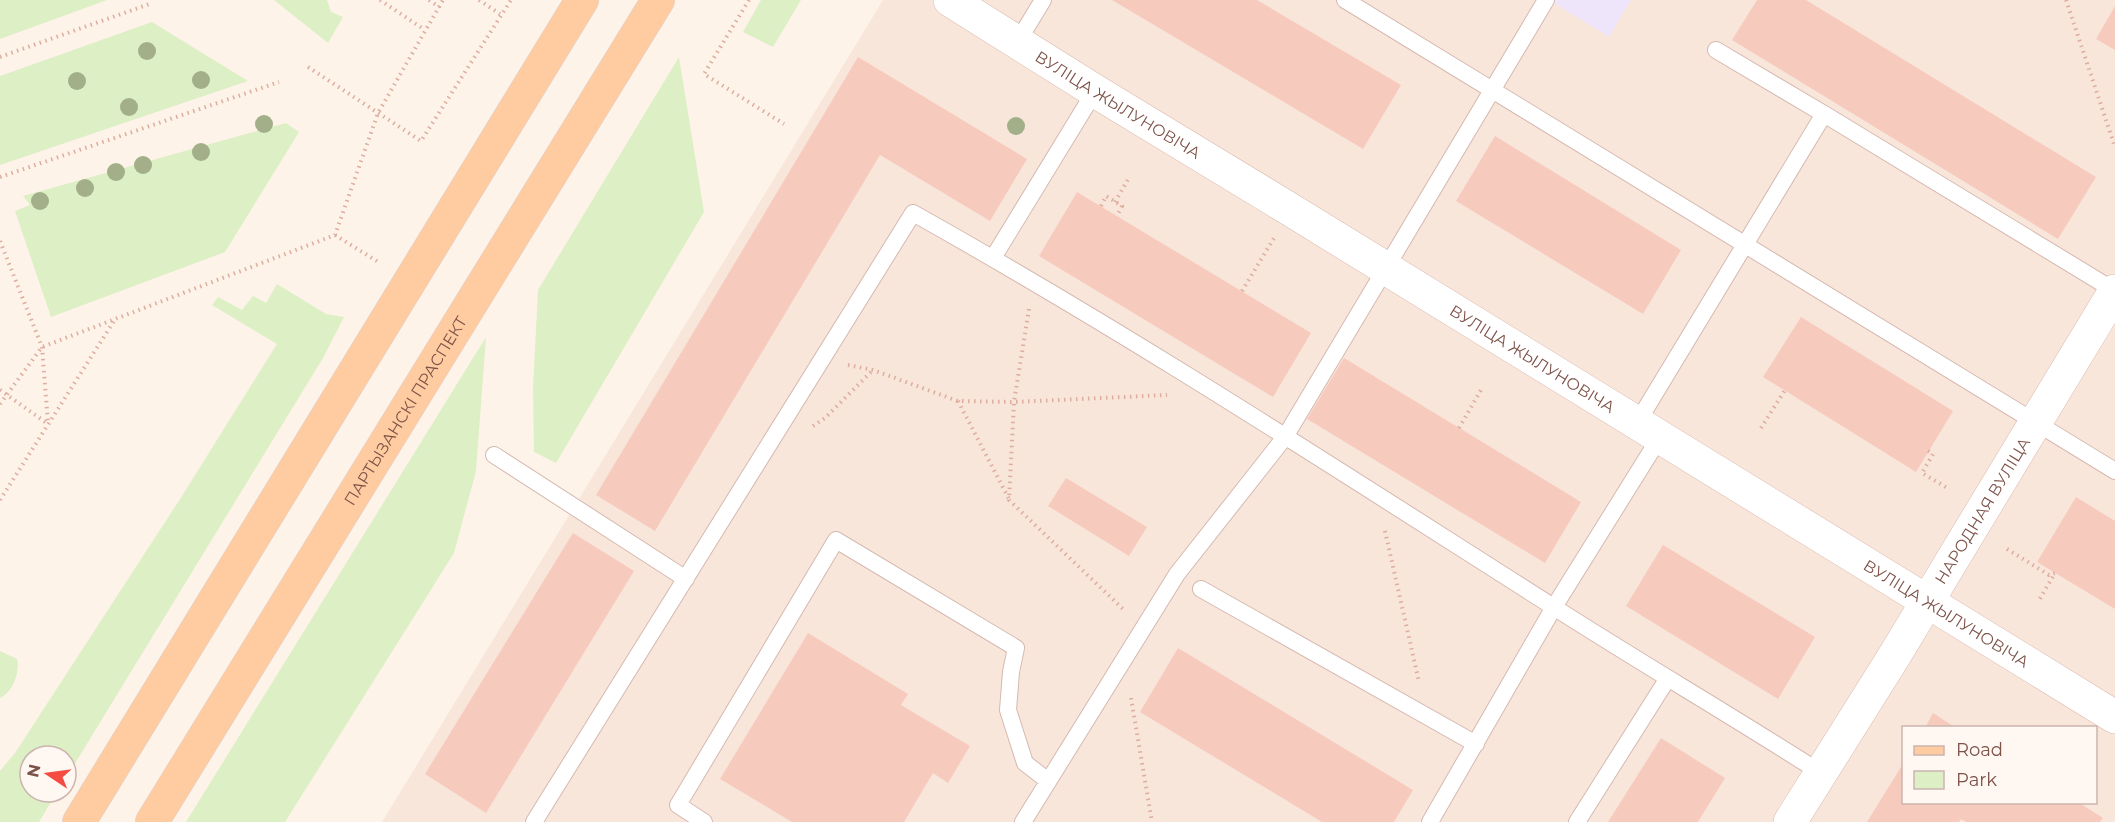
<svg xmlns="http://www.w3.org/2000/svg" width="2115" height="822" font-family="Montserrat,sans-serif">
<rect width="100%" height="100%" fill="#fef3e9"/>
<path fill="#f9e6da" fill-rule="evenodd" d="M883,0H2115V822H382ZM1904,728H2096V802H1904Z"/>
<path fill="#efe5fb" d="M1549,0H1631L1609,37Z"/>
<path fill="#ddefc5" d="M0,0H107L0,39Z
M274,0H327L331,12L343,17L328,43Z
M761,0H801L773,47L743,32Z
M152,22L248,81L0,165V76Z
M679,57L704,212L556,463L534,452L533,388L538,290Z
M286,123L299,132L225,252L51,317L15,211L30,205L23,196Z
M277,284L326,314L344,317L323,358L66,778V756H30V792H57L39,822H0V771L15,753L182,496L277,344L212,305L218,297L242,310L253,296L266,303Z
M486,337L476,471L454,553L285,822H186Z
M0,651L17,659C20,672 13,692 0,698Z"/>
<path fill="#f7cabe" d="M1112,0H1257L1401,85L1363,149Z
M1757,0H1806L2096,177L2058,239L1732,40Z
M2115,6V50L2096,39Z
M858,57L1027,159L990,221L880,155L655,531L596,495Z
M1495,136L1681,250L1643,314L1456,201Z
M1077,192L1311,333L1273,397L1039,256Z
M1801,317L1953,411L1916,472L1763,377Z
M1344,358L1581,502L1545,563L1307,419Z
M1066,478L1147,527L1129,556L1048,506Z
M2076,497L2115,521V609L2037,562Z
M573,533L634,571L486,813L425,774Z
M1663,545L1815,637L1778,699L1626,606Z
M808,633L908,694L901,705L970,746L948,783L933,773L904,822H792L720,779Z
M1178,648L1413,790L1394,822H1322L1140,712Z
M1933,713L1956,728H1925Z
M1661,738L1725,778L1698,822H1608Z
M1904,762V802H2078L2103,818L2100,822H1966L1961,819L1959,822H1867Z"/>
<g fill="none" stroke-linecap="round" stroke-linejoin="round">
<defs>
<path id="lane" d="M1345,0L2115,471
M1018,41L1043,0
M1716,50L1824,114L2115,291
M993,258L1095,91
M1637,423L1824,114
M494,455L686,579
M1201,589L1476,744
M534,822L913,213C1131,335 1341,472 1552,606C1641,663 1732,716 1821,773
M704,822L678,805L836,540L1016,648L1011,672L1008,710L1025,763L1048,781
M1023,822L1177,574L1285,437L1546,0
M1430,822L1554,607L1660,437
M1577,822L1668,678"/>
<g id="secondary">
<path id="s1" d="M950,0L1095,91L1291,210L2115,717"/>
<path id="s2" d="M1790,822L1893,658L2115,291"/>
</g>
<g id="primary">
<path d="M79,822L582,0"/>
<path id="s3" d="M152,822L658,0"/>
</g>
</defs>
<use href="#lane" stroke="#d5b9b0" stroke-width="18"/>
<use href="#secondary" stroke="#dbbaaf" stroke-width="34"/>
<use href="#primary" stroke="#ddd2d0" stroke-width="34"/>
<path stroke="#ddad9f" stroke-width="4" stroke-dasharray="1.5 4.5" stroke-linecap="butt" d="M380,0L425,30
M429,0L439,7
M479,0L500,14
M749,0L704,74L784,124
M2066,0L2115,147
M0,57L152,3
M308,67L421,141L511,0
M0,177L279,82
M1115,202L1130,176
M1101,206L1106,196L1122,206L1117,216
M335,235L380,263
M0,241L42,347L48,423
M1242,291L1274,238
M1029,309L1014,402L1009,500L1123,609
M848,365L873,370L958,401L1014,402L1167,395
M0,390L48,424
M958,401L1009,499
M0,404L42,347L335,235L378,113L443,0
M813,426L825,418L873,370
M1459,428L1481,390
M1761,428L1785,390
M1928,451L1933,454L1922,473L1949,489
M0,500L114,321
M1385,531L1419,682
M2007,549L2049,575L2055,573L2039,600
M1131,698L1152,822"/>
<use href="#lane" stroke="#fff" stroke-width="16"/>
<use href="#secondary" stroke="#fff" stroke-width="33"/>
<use href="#primary" stroke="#ffcba0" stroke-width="33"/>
</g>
<g fill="#a2af89">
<circle cx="147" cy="51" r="9"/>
<circle cx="201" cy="80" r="9"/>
<circle cx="77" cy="81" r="9"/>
<circle cx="129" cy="107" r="9"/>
<circle cx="264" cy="124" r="9"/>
<circle cx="1016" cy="126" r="9"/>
<circle cx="201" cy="152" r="9"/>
<circle cx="143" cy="165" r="9"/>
<circle cx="116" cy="172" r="9"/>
<circle cx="85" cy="188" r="9"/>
<circle cx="40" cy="201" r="9"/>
</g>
<g text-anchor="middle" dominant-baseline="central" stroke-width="5" stroke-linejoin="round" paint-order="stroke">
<g font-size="16" fill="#7d5249" stroke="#fff7f2">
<text stroke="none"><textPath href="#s1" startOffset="198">ВУЛІЦА ЖЫЛУНОВІЧА</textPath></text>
<text stroke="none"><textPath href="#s1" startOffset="684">ВУЛІЦА ЖЫЛУНОВІЧА</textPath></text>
<text stroke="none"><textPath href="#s3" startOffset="483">ПАРТЫЗАНСКІ ПРАСПЕКТ</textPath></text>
<text stroke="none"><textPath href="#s2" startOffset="366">НАРОДНАЯ ВУЛІЦА</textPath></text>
<text stroke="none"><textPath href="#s1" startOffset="1170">ВУЛІЦА ЖЫЛУНОВІЧА</textPath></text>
</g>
</g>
<rect x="1902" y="726" width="195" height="78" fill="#fff7f2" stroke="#cbb5ae" stroke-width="1.5"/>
<rect x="1914" y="746" width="30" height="9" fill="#ffcba0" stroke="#cbb5ae" stroke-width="1.5"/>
<text x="1956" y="756" font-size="18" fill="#7d5249">Road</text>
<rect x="1914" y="771" width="30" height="18" fill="#ddefc5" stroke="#cbb5ae" stroke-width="1.5"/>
<text x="1956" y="786" font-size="18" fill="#7d5249">Park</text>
<g transform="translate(48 774) rotate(283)"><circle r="28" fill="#fff7f2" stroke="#cbb5ae" stroke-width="1.5"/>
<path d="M0-4.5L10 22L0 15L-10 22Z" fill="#f44b42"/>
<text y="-9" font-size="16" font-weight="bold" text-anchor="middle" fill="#7d5249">N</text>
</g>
</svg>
